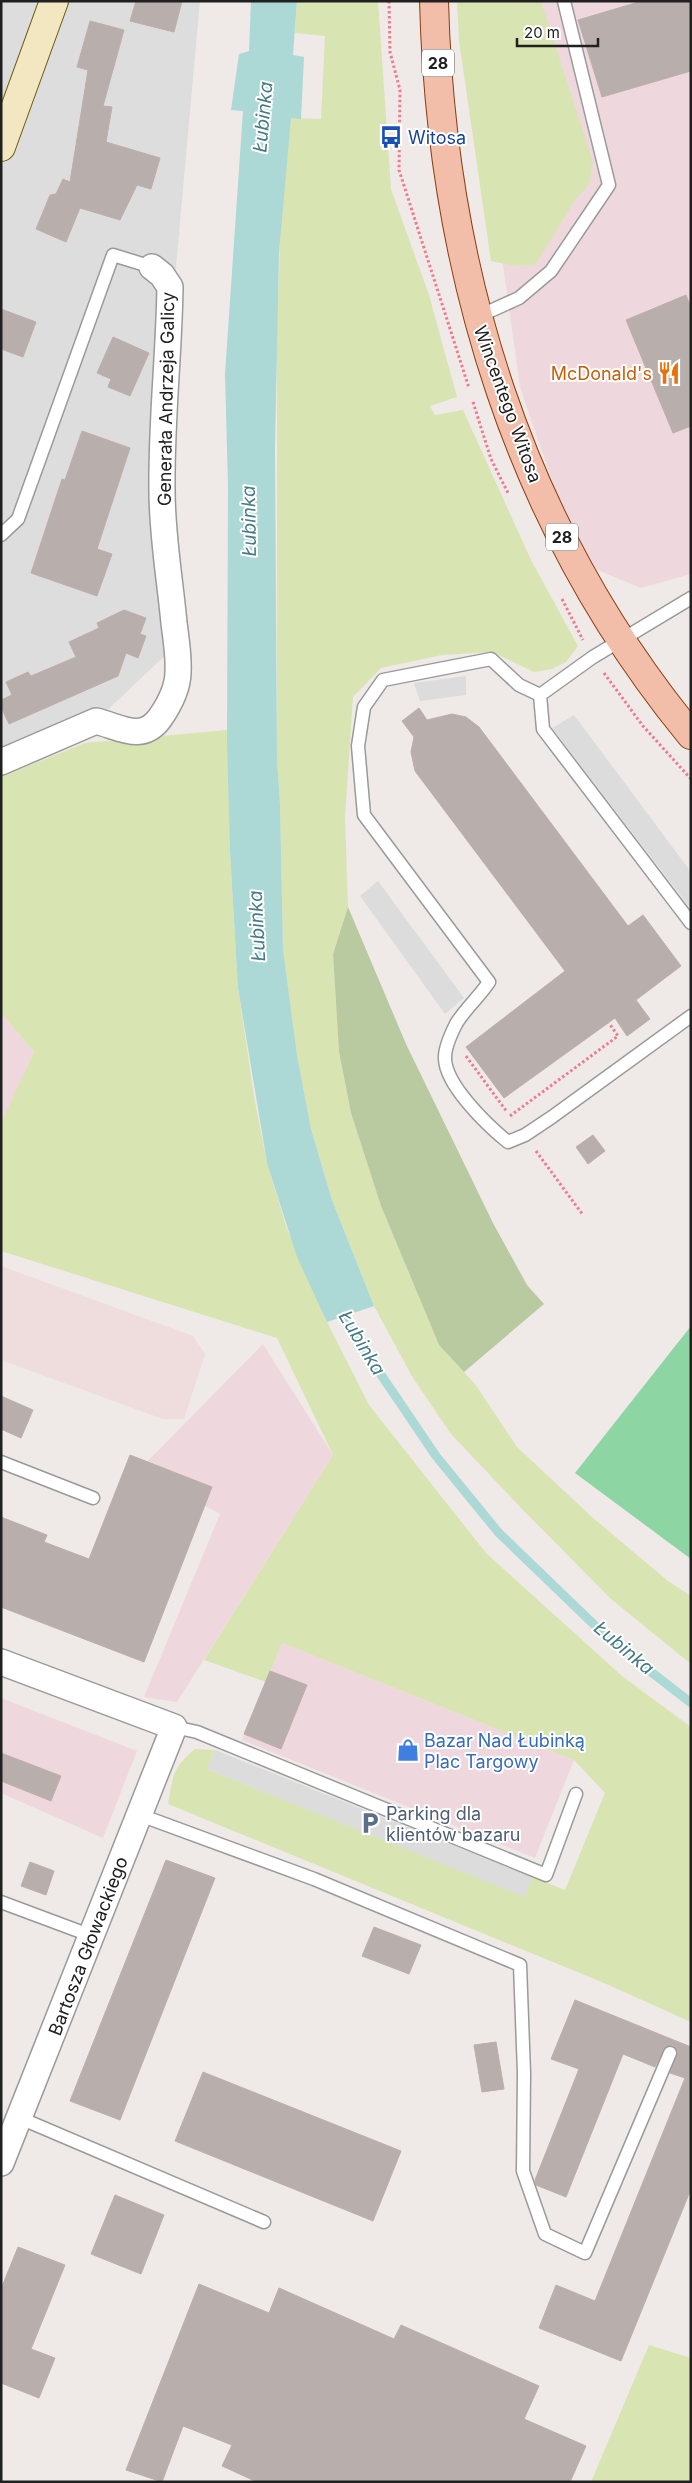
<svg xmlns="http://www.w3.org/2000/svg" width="692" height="2483" font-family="Inter,sans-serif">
<rect width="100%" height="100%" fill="#efeae7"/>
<path fill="#dedddd" d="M1,1H200L169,345L176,645L96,721L1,762Z"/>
<path fill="#eed8de" d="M472,1H691V574L641,588L590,567L569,531L520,387L497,223Z
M1,1013L34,1052L1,1126Z
M263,1344L333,1455L177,1702L144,1697L220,1514L139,1470Z
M282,1643L574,1760L535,1858L242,1740Z
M1,1698L137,1751L103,1838L1,1793Z"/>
<path fill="#efdcdd" d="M1,1266L193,1336L205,1354L184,1419H163L1,1360Z"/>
<path fill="#d9e4b3" d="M297,1H378L391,189L429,295L457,397L430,406L435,415L463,410L531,560L578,646L566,662L552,669L534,672L492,652L442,655L381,668L353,697L345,817L348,907L333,954L339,1052L351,1113L381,1206L439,1345L475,1384L517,1447L592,1517L668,1581L691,1596V1664L611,1599L522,1509L451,1434L413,1378L374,1306L332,1200L311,1129L297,1055L283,949L280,804L277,759V331L281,209L291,118L321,119L325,36L295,33Z
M457,1H541L593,162L589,184L573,203L536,264L515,266L491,261L459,41Z
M227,730L230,851L238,988L254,1096L267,1163L287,1229L327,1322L369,1405L486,1553L622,1676L691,1727V2022L604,1983L168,1804C173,1776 172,1768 195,1749L215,1750L207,1769L524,1896L532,1877L565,1890L605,1793L574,1760L282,1643L266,1682L204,1660L333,1455L277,1338L1,1251V1123L34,1052L1,1013V777L85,743Z
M649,2345L691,2358V2482H591Z"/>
<path fill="#b9caa0" d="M348,907L406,1044L493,1223L527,1285L544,1304L464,1372L439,1345L381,1206L351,1113L339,1052L333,954Z"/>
<path fill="#8ed5a4" d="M691,1326V1559L575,1473Z"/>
<path fill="#dcdcdc" d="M466,676V695L420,701L414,683Z
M574,715L691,872V909L552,728Z
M378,881L464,998L445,1014L360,896Z
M215,1750L532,1877L525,1897L207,1769Z"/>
<path fill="#acd8d5" d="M251,1H297L293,55L304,57L301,119L291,118L279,253L275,449L277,759L280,804L283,949L297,1055L311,1129L332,1200L374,1306L327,1322L297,1257L267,1163L238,988L230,851L227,744L228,485L225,374L243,111L231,110L239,54L249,51Z"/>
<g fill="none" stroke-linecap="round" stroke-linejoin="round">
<path stroke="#acd8d5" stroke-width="9" d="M340,1306L348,1326L436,1456L498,1532L610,1640L691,1703"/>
</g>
<path fill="#b8afad" stroke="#bfaeab" d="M136,1H182L174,32L130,21Z
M642,1H691V71L602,97L578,20Z
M90,21L124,30L103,106L112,107L106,142L160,158L151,189L137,185L120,220L80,208L66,242L36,229L50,195L56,194L63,179L70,182L88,70L77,67Z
M686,295L691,308V426L673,433L626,320Z
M1,309L36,322L23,357L1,349Z
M113,337L149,353L130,396L108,387L111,379L97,373Z
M82,431L130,448L97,549L112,554L97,596L31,573L62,479L65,480Z
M124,610L146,618L140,634L146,636L138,658L126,653L118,676L9,724L1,707V700L12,695L6,682L28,672L31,676L76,657L69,642L99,628L97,623Z
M419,708L427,720L452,714L466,717L479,727L628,926L643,915L681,966L636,1000L650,1019L627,1036L615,1018L504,1098L466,1047L565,971L415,771L411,752L414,737L402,721Z
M593,1135L605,1151L588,1164L576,1147Z
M1,1396L33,1410L21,1438L1,1429Z
M130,1455L212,1487L144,1662L1,1607V1517L47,1535L44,1542L89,1559Z
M270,1671L307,1685L281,1749L244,1734Z
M1,1753L61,1776L51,1801L1,1781Z
M166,1860L215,1878L120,2120L70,2101Z
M30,1862L54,1871L46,1895L21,1886Z
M374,1927L421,1945L409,1974L362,1956Z
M575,2000L691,2047V2189L621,2361L539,2328L556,2285L595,2301L685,2078L670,2073L678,2052L673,2045L665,2047L655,2067L623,2054L566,2197L536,2185L535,2180L579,2069L551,2059Z
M496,2042L504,2089L482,2092L474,2045Z
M203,2072L401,2151L373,2221L175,2141Z
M115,2195L164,2215L141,2274L91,2254Z
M18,2247L65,2265L31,2349L55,2358L39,2398L1,2383V2289Z
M199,2284L269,2313L279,2288L394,2339L401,2325L539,2386L524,2419L586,2446L570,2482H257L222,2466L232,2445L183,2426L162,2482L126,2470Z"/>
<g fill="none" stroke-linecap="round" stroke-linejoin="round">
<defs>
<path id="lane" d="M477,317L519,298L551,271L609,185L564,1
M1,535L18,519L113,255L152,267
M691,598L593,657L540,695L543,729L691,923
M540,695L519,685L491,659L383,680L364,707L358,746L364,815L489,982C480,996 464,1010 456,1024C452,1032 445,1048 445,1057C444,1084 488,1126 508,1142L525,1135L552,1117L691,1016
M1,1462L93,1498
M174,1727L197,1732L546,1875L576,1794
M140,1815L314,1879L520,1965L524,2073L523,2171L545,2234L585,2253L670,2053
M1,1902L92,1936
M20,2118L264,2222"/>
<path id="street" d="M1,762L96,721C120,727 142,743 160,718C169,705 178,687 178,672C179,656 176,639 174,623C170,580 162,535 162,491C161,423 169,355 170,287L162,275L152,267
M1,1662L174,1727L1,2163"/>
<path id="secondary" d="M1,147L54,1"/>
<path id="primary" d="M434,1C441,270 518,525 691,735"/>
</defs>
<use href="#lane" stroke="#9a9a9a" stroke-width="15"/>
<use href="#street" stroke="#9a9a9a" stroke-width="28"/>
<use href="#secondary" stroke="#6c5b11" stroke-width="30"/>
<use href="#primary" stroke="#8b3e10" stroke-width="30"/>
<path stroke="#eb7c92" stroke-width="3" stroke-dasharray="2.5 2.5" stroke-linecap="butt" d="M389,1L390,52L400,90L399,170L469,388
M473,402L491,459L508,493
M562,599L583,640
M604,673L643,726L691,779
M466,1056L507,1112
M510,1116L618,1036L609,1023
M536,1151L583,1215"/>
<use href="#lane" stroke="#fff" stroke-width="12"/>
<use href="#street" stroke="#fff" stroke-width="25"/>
<use href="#secondary" stroke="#f3e7c1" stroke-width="28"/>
<use href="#primary" stroke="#f2bda9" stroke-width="28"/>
</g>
<defs>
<symbol id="bus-bare" viewBox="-9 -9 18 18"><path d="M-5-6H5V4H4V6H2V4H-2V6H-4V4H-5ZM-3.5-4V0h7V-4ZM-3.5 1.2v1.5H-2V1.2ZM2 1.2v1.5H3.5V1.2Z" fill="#1a4fb4" stroke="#fff" stroke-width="2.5" paint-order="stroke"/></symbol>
<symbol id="restaurant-bare" viewBox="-9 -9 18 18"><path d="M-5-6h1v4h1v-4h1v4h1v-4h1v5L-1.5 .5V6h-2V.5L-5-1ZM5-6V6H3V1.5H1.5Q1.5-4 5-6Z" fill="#e8710a" stroke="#fff" stroke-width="2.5" paint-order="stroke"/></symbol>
<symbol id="shop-bare" viewBox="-9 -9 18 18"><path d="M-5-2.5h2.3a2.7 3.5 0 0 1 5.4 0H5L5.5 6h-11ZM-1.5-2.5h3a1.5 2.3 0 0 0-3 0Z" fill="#3f7fe0" stroke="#fff" stroke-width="2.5" paint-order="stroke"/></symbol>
<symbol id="parking-bare" viewBox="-9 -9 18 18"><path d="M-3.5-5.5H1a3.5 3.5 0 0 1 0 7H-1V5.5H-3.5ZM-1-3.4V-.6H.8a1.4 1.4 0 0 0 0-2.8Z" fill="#5c6f8a" stroke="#fff" stroke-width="2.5" paint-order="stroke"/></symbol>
</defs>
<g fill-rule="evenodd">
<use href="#bus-bare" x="375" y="121" width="32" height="32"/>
<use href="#restaurant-bare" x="653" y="357" width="32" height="32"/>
<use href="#shop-bare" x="392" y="1734" width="32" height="32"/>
<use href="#parking-bare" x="354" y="1807" width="32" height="32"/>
</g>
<g text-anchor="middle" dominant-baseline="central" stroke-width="4" stroke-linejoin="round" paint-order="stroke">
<g fill="#fff" stroke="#636363" stroke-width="1">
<rect x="422" y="49.5" width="32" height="27" rx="4"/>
<rect x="546" y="523.5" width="32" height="27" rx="4"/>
</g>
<g font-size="16" font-weight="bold" fill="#202020">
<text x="438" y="63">28</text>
<text x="562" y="537">28</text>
</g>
<g font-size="18" fill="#164399" stroke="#fff" text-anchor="start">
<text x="408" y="137">Witosa</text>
</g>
<g font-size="18" fill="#c56008" stroke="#fff" text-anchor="end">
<text x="652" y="373">McDonald's</text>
</g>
<g font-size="18" fill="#202020" stroke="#fff">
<text transform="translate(166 399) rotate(-89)">Generała Andrzeja Galicy</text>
<text transform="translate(508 404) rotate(70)">Wincentego Witosa</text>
<text transform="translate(88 1946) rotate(-69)">Bartosza Głowackiego</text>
</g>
<g font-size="18" fill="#366cbe" stroke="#fff" text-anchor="start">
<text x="424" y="1740">Bazar Nad Łubinką<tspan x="424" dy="21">Plac Targowy</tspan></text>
</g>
<g font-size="18" fill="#4e5e75" stroke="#fff" text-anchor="start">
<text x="386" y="1813">Parking dla<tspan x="386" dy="21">klientów bazaru</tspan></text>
</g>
<g font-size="19" font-style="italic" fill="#487b87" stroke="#fff">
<text transform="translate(263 117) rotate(-85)">Łubinka</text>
<text transform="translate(249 521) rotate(-91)">Łubinka</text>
<text transform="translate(257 926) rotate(-93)">Łubinka</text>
<text transform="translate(362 1343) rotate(59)">Łubinka</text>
<text transform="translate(624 1648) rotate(40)">Łubinka</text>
</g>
</g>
<rect width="692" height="2483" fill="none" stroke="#202020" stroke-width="5"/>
<path d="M517 38v8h81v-8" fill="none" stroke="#202020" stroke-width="2.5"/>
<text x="524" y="38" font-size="15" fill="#202020" stroke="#ffffff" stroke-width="4" paint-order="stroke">20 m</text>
</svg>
